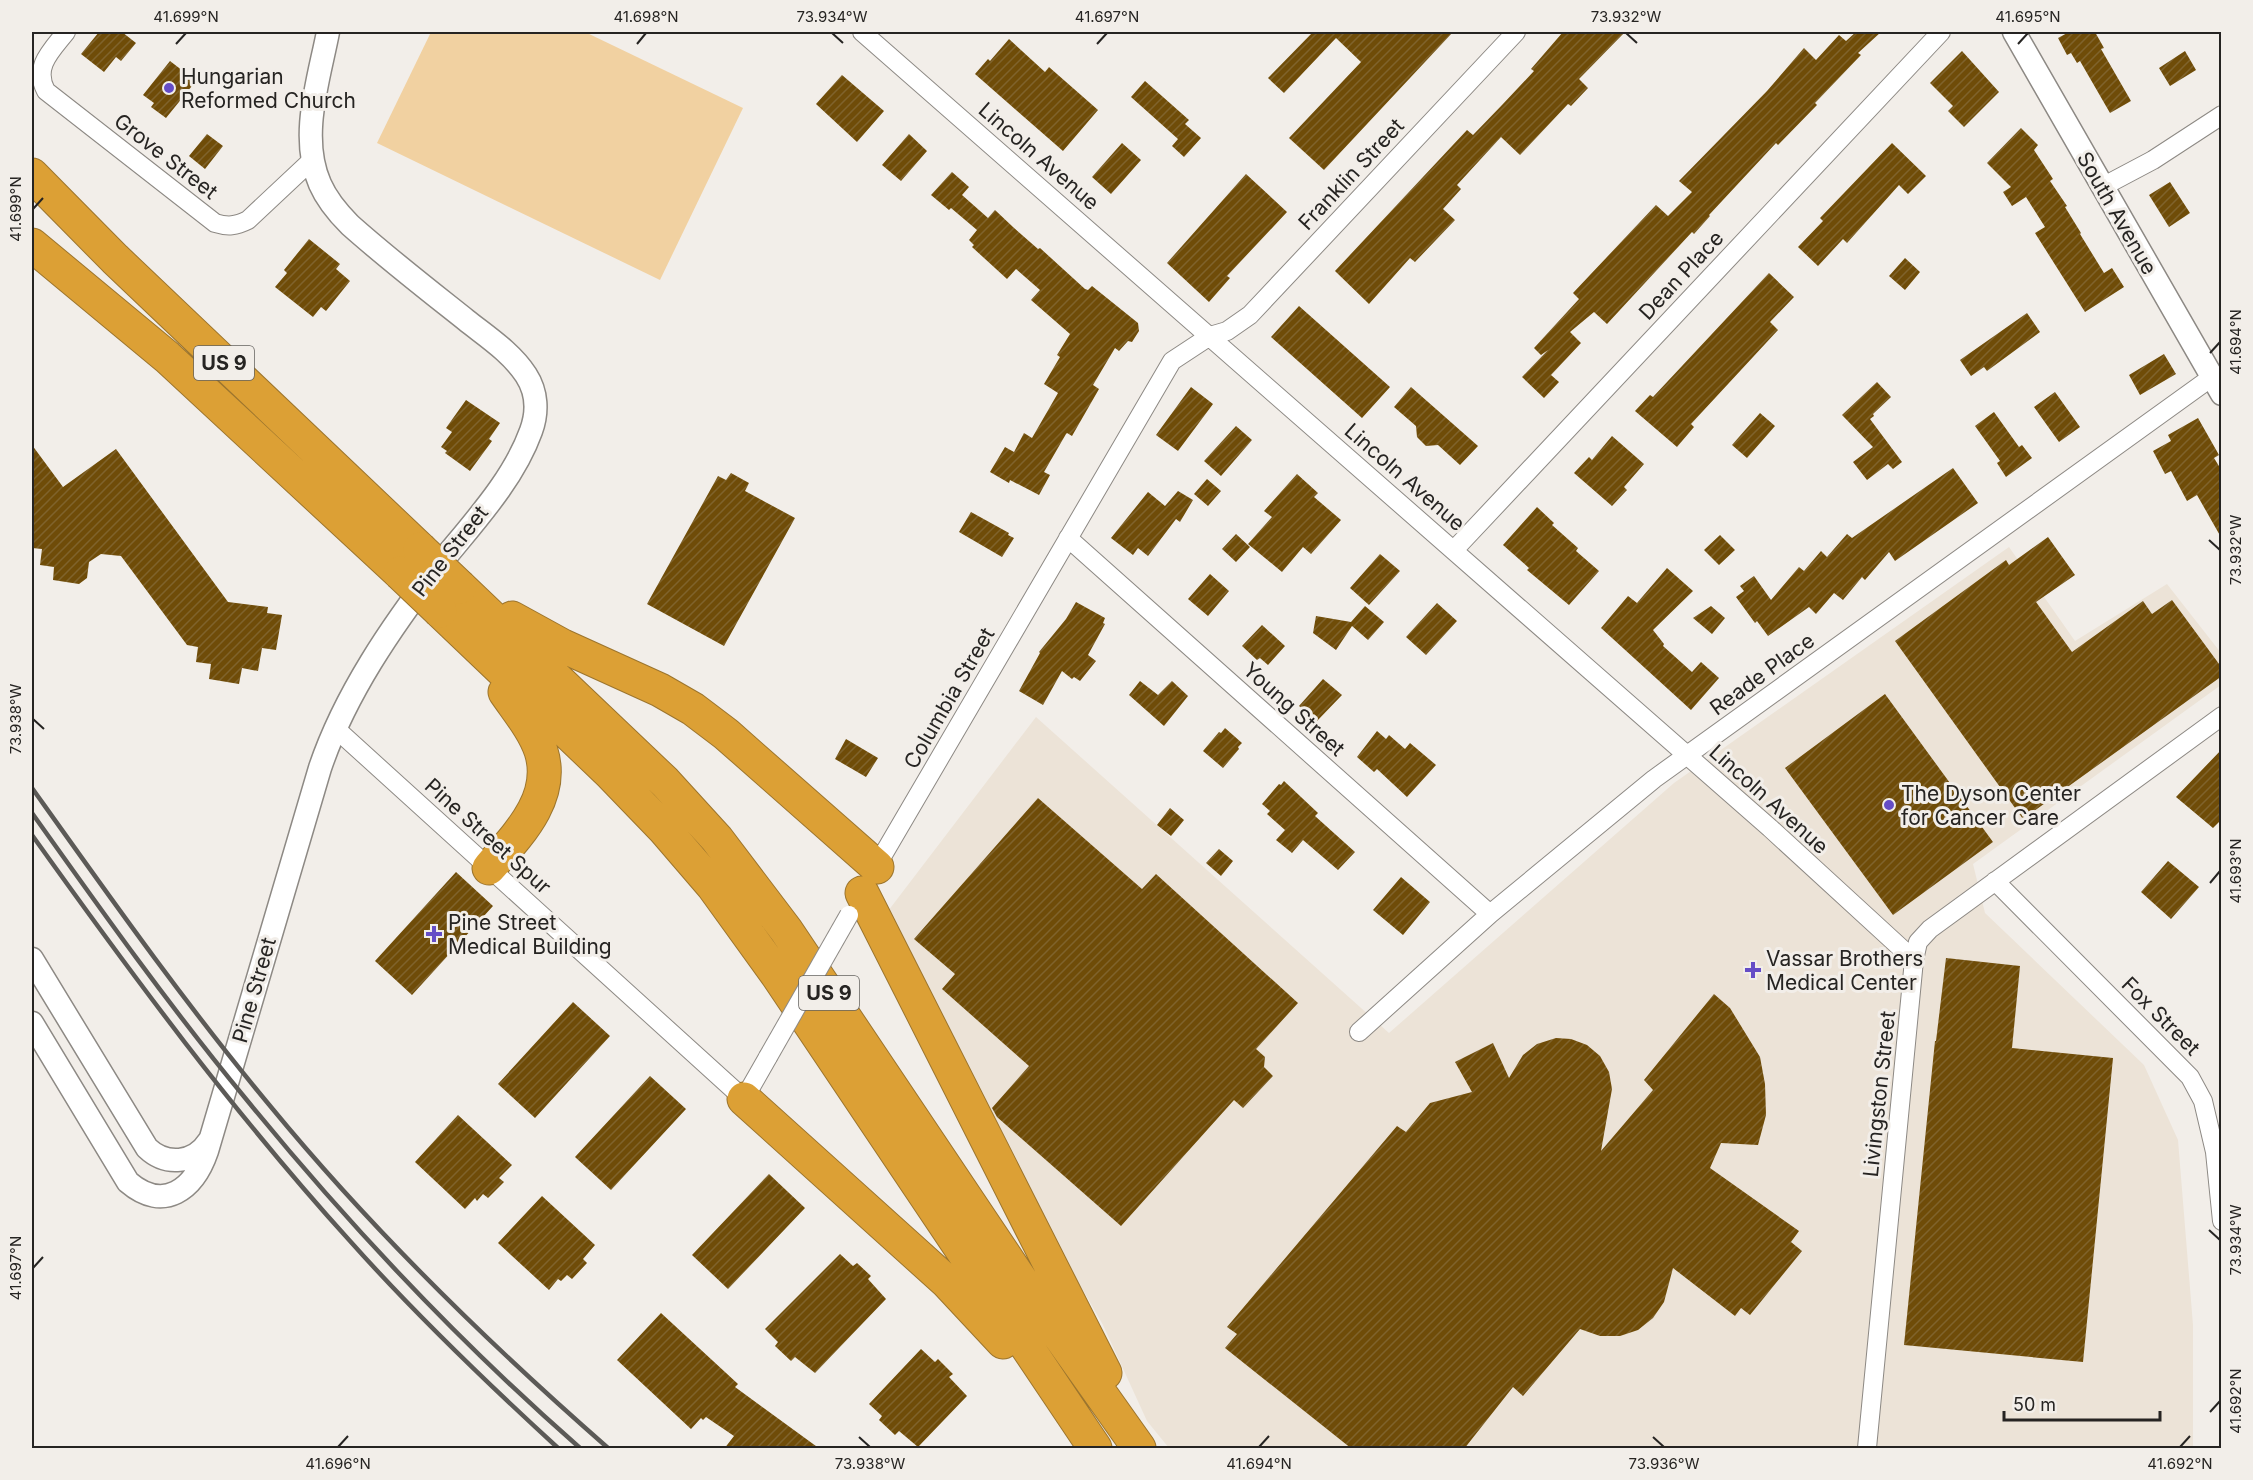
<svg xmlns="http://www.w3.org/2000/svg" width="2253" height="1480" font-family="Inter,sans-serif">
<defs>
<pattern id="building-hatch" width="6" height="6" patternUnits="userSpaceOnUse" patternTransform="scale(1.5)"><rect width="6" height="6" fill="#6f4c08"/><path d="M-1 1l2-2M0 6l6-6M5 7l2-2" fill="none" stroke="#7f632c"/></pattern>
</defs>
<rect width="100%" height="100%" fill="#f2eee9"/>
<path fill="#ece3d7" d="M2009,547L2075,641L2167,584L2221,653V685L1973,864L1985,913L2144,1065L2178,1140L2193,1325V1448H1169L1147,1421L1103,1325L987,1123L885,915L1036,717L1389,1033L1674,783Z"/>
<path fill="#f1d1a1" d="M431,32H585L743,108L660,280L377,143Z"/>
<path fill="url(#building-hatch)" d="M99,32H122L136,43L121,61L116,57L104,72L81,54Z
M1313,32H1453L1324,170L1289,138L1361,62L1336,38L1284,93L1268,78Z
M1563,32H1625L1579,79L1588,88L1571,106L1568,104L1520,155L1501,137L1457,185L1461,189L1443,209L1455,220L1415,262L1410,258L1369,304L1335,271L1467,130L1473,135L1502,105L1534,71L1531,69Z
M1856,32H1881L1858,53L1861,55L1815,103L1817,105L1778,145L1776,143L1709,215L1710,216L1694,234L1692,232L1607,324L1594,312L1570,332L1581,343L1551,375L1559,382L1544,398L1522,377L1548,350L1541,355L1534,348L1579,299L1573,293L1656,205L1668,216L1692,192L1679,181L1767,91L1804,48L1816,60L1839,35L1846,41Z
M2069,32H2095L2104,48L2101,49L2131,101L2110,113L2080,61L2077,63L2071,53L2067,55L2058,38Z
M1009,39L1045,72L1049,67L1098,110L1063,151L975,74L988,59L990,61Z
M1962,51L1999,92L1964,127L1948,111L1953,106L1930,83Z
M2185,51L2196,70L2170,86L2159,68Z
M170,61L196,81L166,118L151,107L154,103L143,95Z
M842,75L884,111L857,142L816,104Z
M1145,81L1189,120L1185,124L1201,138L1184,157L1172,146L1178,139L1131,97Z
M2021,128L2038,145L2034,150L2053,179L2050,181L2067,206L2065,207L2081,233L2080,234L2104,273L2112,268L2124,287L2085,312L2035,233L2045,227L2026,197L2012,206L2003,192L2011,187L1987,163Z
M207,134L223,146L205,169L189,156Z
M909,134L927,151L901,181L882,165Z
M1122,143L1141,160L1111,194L1092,177Z
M1892,143L1926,176L1908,194L1899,185L1847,243L1843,239L1818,266L1798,247L1823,221L1820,218Z
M952,172L969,187L962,195L988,218L995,210L1013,227L1038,249L1040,248L1085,289L1088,290L1092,286L1138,323L1139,331L1132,342L1128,341L1119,351L1115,348L1093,385L1099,389L1072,436L1067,433L1066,434L1044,472L1050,475L1039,495L1010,480L1009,483L990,472L1005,447L1014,452L1024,433L1032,438L1058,393L1044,384L1060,357L1057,355L1070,334L1031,300L1040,290L1016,269L1007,279L972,247L974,245L969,240L977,230L951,208L949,210L931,195Z
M1246,174L1287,212L1227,276L1230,278L1209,302L1167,263Z
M2170,182L2190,213L2169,227L2149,195Z
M309,239L340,264L336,269L350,281L326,311L321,307L313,317L275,287L287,273L284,270Z
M1905,258L1920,272L1905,290L1889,276Z
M1769,273L1794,297L1770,322L1778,330L1691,424L1694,427L1677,447L1635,411L1650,395L1653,397Z
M1299,306L1390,387L1362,418L1271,337Z
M2027,313L2040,332L1987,371L1984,367L1971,376L1960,360Z
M2164,354L2176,374L2140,395L2129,375Z
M1877,382L1891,397L1873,414L1874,416L1870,419L1902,462L1893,469L1888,464L1867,480L1853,462L1873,447L1842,415Z
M1191,387L1213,404L1178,451L1156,435Z
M1411,387L1478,446L1460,465L1438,445L1426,446L1417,437L1416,426L1394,407Z
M2055,392L2080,427L2059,442L2034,407Z
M466,400L500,423L489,439L492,441L470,471L445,453L447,451L441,447L452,432L446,428Z
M1994,412L2019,447L2022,445L2032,458L2006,477L1997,463L2000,461L1975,426Z
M1760,413L1775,426L1747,458L1732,445Z
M2198,418L2219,455L2214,458L2222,471V539L2197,495L2187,501L2171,471L2165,474L2153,451L2171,441L2168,435Z
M1236,426L1252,440L1221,476L1204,461Z
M1612,436L1644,464L1624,487L1627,490L1612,506L1574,473L1589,457L1592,460Z
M32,445L63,487L116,449L228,602L268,607L267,613L282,615L276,650L262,648L258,671L242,668L239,684L209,679L211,664L196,662L198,647L187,645L121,556L101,554L89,562L87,578L79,584L53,580L54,567L40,565L42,549L32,548Z
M1953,468L1978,503L1895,561L1889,552L1865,580L1862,577L1843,600L1834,593L1816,614L1809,607L1768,636L1757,621L1755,623L1736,597L1744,591L1740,586L1754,576L1771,600L1799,567L1804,571L1821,551L1827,557L1847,534L1852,538Z
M731,473L749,483L745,491L795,518L724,646L647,604L718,476L726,480Z
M1297,474L1318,493L1314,497L1341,520L1311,554L1303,547L1282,572L1248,544L1272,517L1264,511Z
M1207,479L1221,491L1208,506L1194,494Z
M1178,491L1193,500L1180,522L1176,519L1148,556L1138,548L1133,555L1111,538L1148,492L1165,506Z
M1537,507L1554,523L1552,525L1578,548L1576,551L1599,571L1569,605L1527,570L1529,568L1503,545Z
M971,512L1009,533L1008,535L1014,538L1002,557L959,532Z
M1236,534L1250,547L1236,562L1222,549Z
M1720,535L1735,550L1719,565L1704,550Z
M2048,537L2075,575L2036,602L2072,652L2143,601L2152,614L2172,600L2222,668V676L2023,819L1895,641L2006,560L2009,565Z
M1380,554L1400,571L1369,605L1350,588Z
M1667,568L1693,591L1653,630L1664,644L1663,646L1692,672L1701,662L1719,678L1691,710L1601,628L1628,596L1637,603Z
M1210,574L1229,591L1208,616L1188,599Z
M1076,602L1105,618L1103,623L1105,624L1088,655L1096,661L1080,681L1074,677L1072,679L1062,671L1043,705L1019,691L1040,653L1039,652L1066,619Z
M1437,603L1457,621L1426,655L1406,637Z
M1365,606L1384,622L1368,640L1352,626L1336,650L1313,633L1316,616L1351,622Z
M1711,606L1725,618L1712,634L1693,618Z
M1262,625L1285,646L1268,665L1260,658L1257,660L1242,646Z
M1323,679L1342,695L1317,721L1299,706Z
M1140,681L1158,695L1172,681L1188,696L1164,726L1129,695Z
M1885,694L1993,842L1893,915L1785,768Z
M1225,728L1242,743L1238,747L1239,749L1223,768L1203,751L1219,732L1221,733Z
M1377,731L1386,739L1389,735L1405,749L1410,743L1436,765L1407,797L1377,769L1374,772L1357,757Z
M846,739L878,758L866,777L835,759Z
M2222,749V819L2213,828L2176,797Z
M1284,781L1318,813L1315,816L1355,852L1338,870L1303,840L1292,853L1276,840L1285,830L1267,814L1270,811L1262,804L1279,784L1281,785Z
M1038,798L1142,889L1156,874L1298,1003L1256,1049L1265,1057L1264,1067L1273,1076L1243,1108L1234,1100L1121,1226L997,1117L992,1108L1029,1066L942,989L955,974L914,939Z
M1170,808L1184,820L1171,836L1157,825Z
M1219,849L1233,861L1221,876L1206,863Z
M2168,861L2199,887L2171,919L2141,892Z
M456,872L493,906L412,995L375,961Z
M1401,877L1430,902L1403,935L1373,910Z
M1946,958L2020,966L2012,1048L2113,1058L2083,1362L1904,1345L1935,1041H1936Z
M1714,994L1730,1008L1760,1057L1765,1084L1766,1115L1758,1145L1721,1143L1710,1168L1799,1231L1791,1242L1802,1251L1750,1315L1741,1308L1735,1316L1673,1268L1664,1302L1653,1318L1638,1330L1620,1336H1600L1580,1329L1523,1396L1513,1387L1464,1449H1352L1225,1348L1237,1334L1227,1327L1397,1126L1406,1132L1430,1103L1472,1092L1455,1062L1493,1043L1509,1078L1523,1055L1537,1044L1556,1038L1571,1039L1587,1045L1600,1056L1609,1072L1612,1089L1601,1151L1653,1090L1644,1080Z
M573,1002L610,1036L535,1118L498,1084Z
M650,1076L686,1109L611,1190L575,1157Z
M458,1115L512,1165L499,1178L504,1182L488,1198L483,1194L477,1201L475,1198L465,1209L415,1162Z
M769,1174L805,1208L728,1289L692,1255Z
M542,1196L595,1245L583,1259L587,1263L572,1279L567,1275L561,1281L558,1279L549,1290L498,1243Z
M840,1254L853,1266L857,1263L871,1276L868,1279L886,1299L815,1373L795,1357L791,1361L775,1346L778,1342L765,1329Z
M661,1313L738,1384L735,1387L820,1449H724L734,1436L706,1417L703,1420L701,1418L691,1429L617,1360Z
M921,1349L935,1362L938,1359L953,1374L949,1377L967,1396L918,1447L899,1431L895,1435L879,1420L882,1416L869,1404Z"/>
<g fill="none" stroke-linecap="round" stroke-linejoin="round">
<defs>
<path id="minor" d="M66,32C51,51 33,67 46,91L215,223C228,227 236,226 248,220L312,160
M862,32L1770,828L1914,960
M2102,187L2153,160L2222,115
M1068,538L1490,914
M1454,550L1941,32
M335,728L744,1099L768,1057
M873,872L1172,361L1210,336L1227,331L1250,315L1516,32
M1995,881L2190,1077L2203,1101L2215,1152L2222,1221
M1359,1032L1490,914L1654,779L2212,377
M1867,1448L1914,960L1918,942L1930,929L2222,716"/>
<path id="tertiary" d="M2014,32L2222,394
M32,959L147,1148C166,1166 194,1164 209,1141
M32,1023L128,1182C164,1213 194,1189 207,1151L320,768C345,694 392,626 439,565C472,524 513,481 531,431C538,412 537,392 526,375C511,352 486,336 466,320C427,289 387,258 350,225C338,213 327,200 320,184C299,137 319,79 328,32"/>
<path id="motorway" d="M32,175L115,259L420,549
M32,245L167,357L400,573
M460,587L665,782L717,839L786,930L1039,1307L1139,1448
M440,611L610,773L664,829L713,886L778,976L1095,1448
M512,618L563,646L660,690L693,709L726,734L877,867
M489,868C517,836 556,798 541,751C534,730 518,711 505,692
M862,893L1105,1373
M744,1099L947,1282L1003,1342"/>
</defs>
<use href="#minor" stroke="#8d8984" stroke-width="20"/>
<use href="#tertiary" stroke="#8d8984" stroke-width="25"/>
<use href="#motorway" stroke="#9c752e" stroke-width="35"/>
<use href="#minor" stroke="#fff" stroke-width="18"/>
<use href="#tertiary" stroke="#fff" stroke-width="22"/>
<use href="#motorway" stroke="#dca035" stroke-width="33"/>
<path stroke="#5c5a57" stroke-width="4.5" d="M32,788C109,896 186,1005 271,1107C373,1231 488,1343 608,1448
M32,813C101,910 170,1007 246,1099C348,1224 459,1342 580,1448
M32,835C132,975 234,1113 350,1241C415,1314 486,1382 558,1448"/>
<defs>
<path id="minor-bridge" d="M768,1057L849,915"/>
<path id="motorway-bridge" d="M420,549L460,587
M400,573L440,611"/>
</defs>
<use href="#minor-bridge" stroke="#8d8984" stroke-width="20" stroke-linecap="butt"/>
<use href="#motorway-bridge" stroke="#9c752e" stroke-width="35" stroke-linecap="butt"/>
<use href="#minor-bridge" stroke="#fff" stroke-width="18"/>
<use href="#motorway-bridge" stroke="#dca035" stroke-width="33"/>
</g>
<path fill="none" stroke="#262422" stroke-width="2" d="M832,33L843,43M1626,33L1637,43M176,44L186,33M637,44L646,33M1097,44L1107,33M2018,44L2028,33M33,209L43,198M2210,353L2220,342M2209,540L2220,550M33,719L44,729M2210,883L2220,871M2209,1230L2220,1240M33,1268L43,1257M2210,1412L2220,1401M859,1437L870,1447M1653,1437L1664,1447M338,1447L348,1436M1259,1447L1269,1436M2180,1447L2190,1436"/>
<g fill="#654dc6" stroke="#f2eee9" stroke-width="2">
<circle cx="169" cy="88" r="6"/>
<circle cx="1889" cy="805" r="6"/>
<path d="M431 925h6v6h6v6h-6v6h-6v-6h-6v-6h6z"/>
<path d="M1750 961h6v6h6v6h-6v6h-6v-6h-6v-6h6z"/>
</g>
<g text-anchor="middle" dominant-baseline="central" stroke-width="6" stroke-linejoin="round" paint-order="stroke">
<g fill="#f2eee9" stroke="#63615e" stroke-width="1.5">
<rect x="194" y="346" width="60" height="34" rx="4.5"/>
<rect x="799" y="976" width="60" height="34" rx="4.5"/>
</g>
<g font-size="20" font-weight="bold" fill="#262422">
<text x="224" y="363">US 9</text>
<text x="829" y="993">US 9</text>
</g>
<g font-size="21" fill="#262422" stroke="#f2eee9" text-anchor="start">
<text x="181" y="76">Hungarian<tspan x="181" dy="24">Reformed Church</tspan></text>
<text x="1901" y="793">The Dyson Center<tspan x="1901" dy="24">for Cancer Care</tspan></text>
<text x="448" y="922">Pine Street<tspan x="448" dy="24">Medical Building</tspan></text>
<text x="1766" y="958">Vassar Brothers<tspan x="1766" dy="24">Medical Center</tspan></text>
</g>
<g font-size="21" fill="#262422" stroke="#f2eee9">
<text transform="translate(166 156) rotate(38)">Grove Street</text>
<text transform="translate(1039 156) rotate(41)">Lincoln Avenue</text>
<text transform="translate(1351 174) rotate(-47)">Franklin Street</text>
<text transform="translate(2117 213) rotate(60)">South Avenue</text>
<text transform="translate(1681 275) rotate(-47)">Dean Place</text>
<text transform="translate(1405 477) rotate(41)">Lincoln Avenue</text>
<text transform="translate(450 551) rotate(-52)">Pine Street</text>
<text transform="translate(1762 674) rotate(-36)">Reade Place</text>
<text transform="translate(949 698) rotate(-60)">Columbia Street</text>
<text transform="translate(1294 709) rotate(42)">Young Street</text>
<text transform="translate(1769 799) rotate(42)">Lincoln Avenue</text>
<text transform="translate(488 836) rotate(42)">Pine Street Spur</text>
<text transform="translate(254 990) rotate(-74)">Pine Street</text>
<text transform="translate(2161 1016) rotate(45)">Fox Street</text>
<text transform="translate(1879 1094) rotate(-84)">Livingston Street</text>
</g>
</g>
<rect width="2253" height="1480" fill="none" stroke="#f2eee9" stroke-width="66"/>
<path d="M2004 1411v9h156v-9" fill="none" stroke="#262422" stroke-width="3"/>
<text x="2013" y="1411" font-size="18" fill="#262422" stroke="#f2eee9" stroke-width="4.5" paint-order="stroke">50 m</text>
<rect x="33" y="33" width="2187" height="1414" fill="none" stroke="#262422" stroke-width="2"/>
<g font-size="15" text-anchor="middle" fill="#262422">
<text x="186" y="22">41.699°N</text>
<text x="646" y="22">41.698°N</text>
<text x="832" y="22">73.934°W</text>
<text x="1107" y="22">41.697°N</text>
<text x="1626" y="22">73.932°W</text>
<text x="2028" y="22">41.695°N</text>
<text transform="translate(16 209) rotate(-90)" y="5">41.699°N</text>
<text transform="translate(2236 342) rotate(-90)" y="5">41.694°N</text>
<text transform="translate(2236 550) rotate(-90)" y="5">73.932°W</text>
<text transform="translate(16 719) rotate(-90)" y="5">73.938°W</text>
<text transform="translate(2236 871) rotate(-90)" y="5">41.693°N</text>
<text transform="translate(2236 1240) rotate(-90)" y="5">73.934°W</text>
<text transform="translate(16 1268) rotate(-90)" y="5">41.697°N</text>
<text transform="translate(2236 1401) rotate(-90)" y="5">41.692°N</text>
<text x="338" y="1469">41.696°N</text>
<text x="870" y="1469">73.938°W</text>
<text x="1259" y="1469">41.694°N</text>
<text x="1664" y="1469">73.936°W</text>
<text x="2180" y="1469">41.692°N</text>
</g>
</svg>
